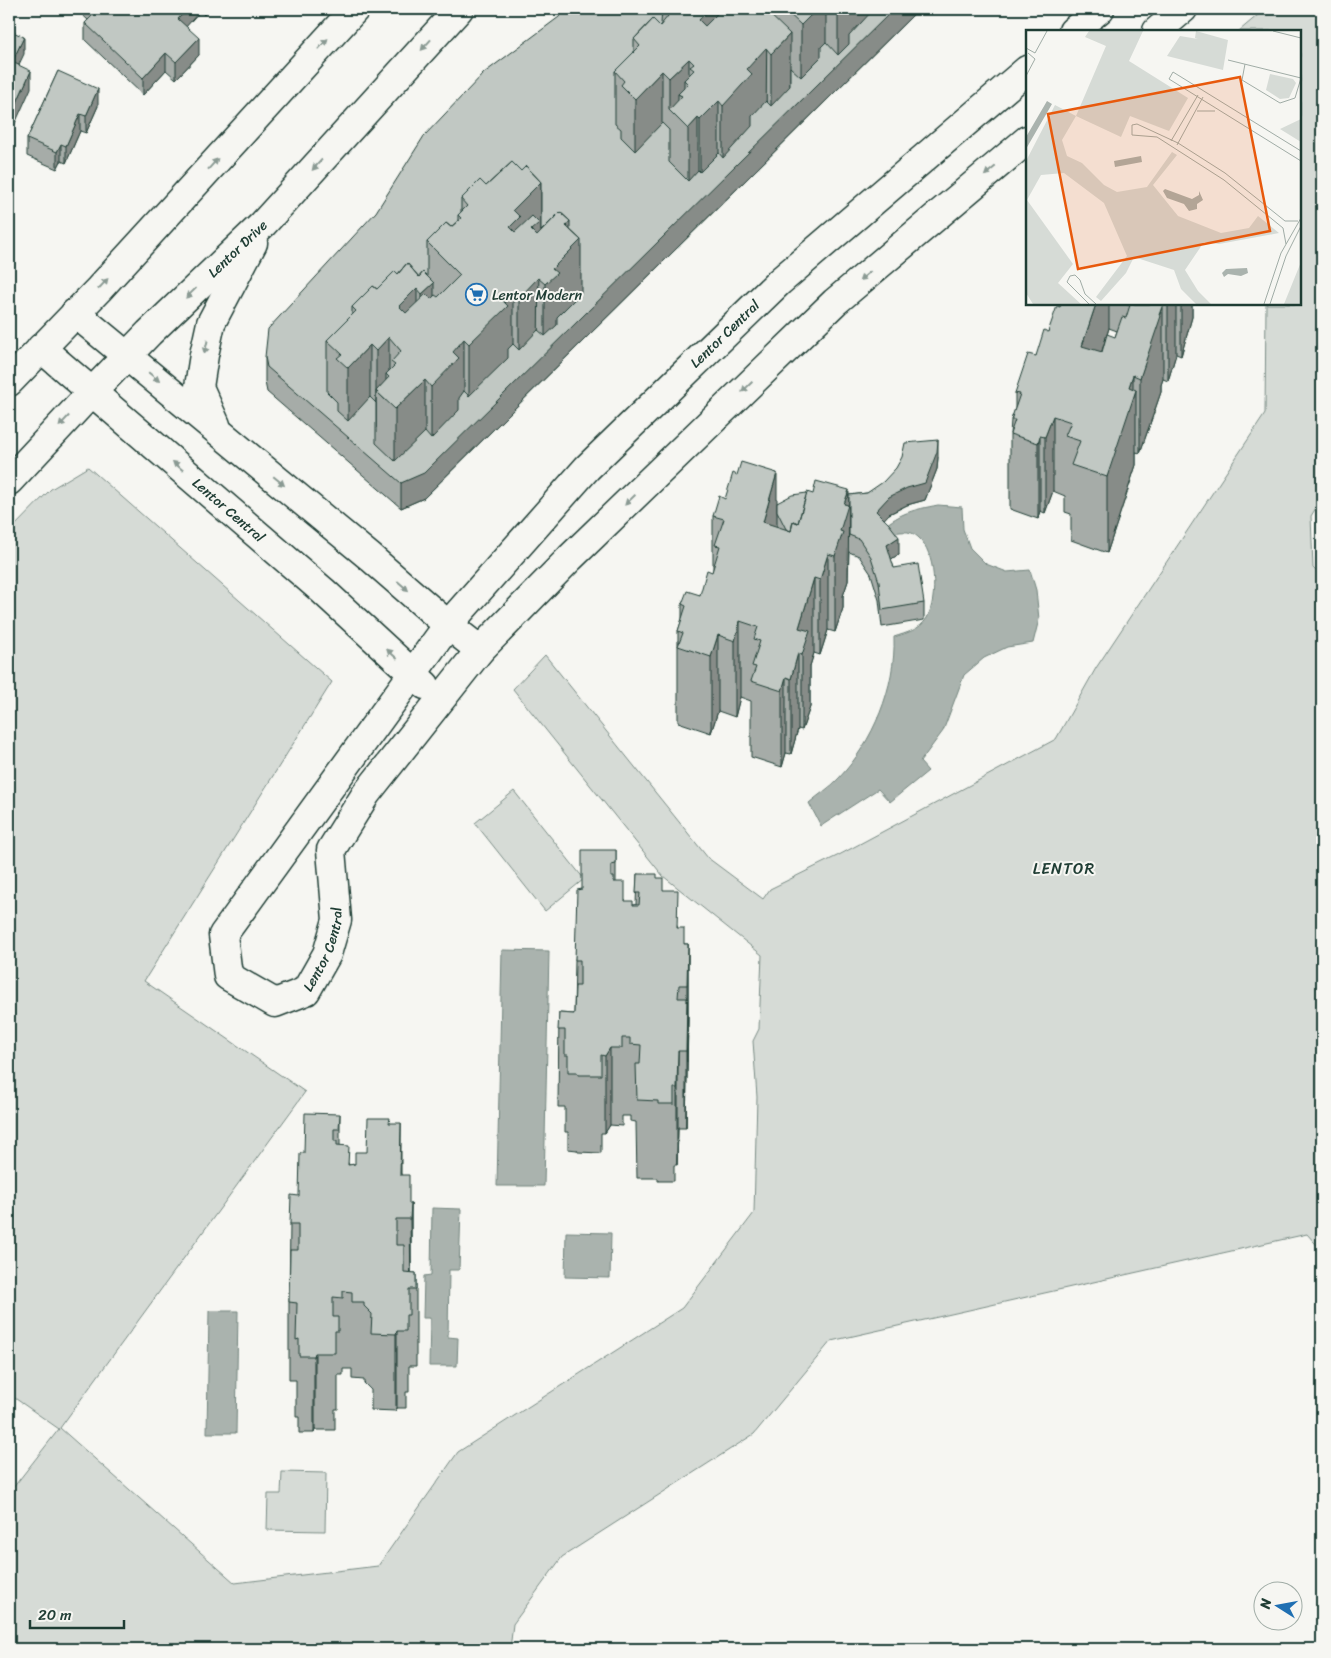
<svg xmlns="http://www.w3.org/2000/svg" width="1331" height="1658" font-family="Sriracha,sans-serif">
<rect width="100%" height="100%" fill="#f6f6f2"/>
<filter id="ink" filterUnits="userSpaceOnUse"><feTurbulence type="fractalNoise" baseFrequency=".02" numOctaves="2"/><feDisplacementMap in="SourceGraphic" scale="10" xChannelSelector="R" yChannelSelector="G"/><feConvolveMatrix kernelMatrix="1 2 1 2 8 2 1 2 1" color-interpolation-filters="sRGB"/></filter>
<g filter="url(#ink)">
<path fill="#d6dbd6" stroke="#7a8c85" d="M1265,9H1322V498L1311,516L1313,568L1322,577V1251L1307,1234L831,1341L754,1434L562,1557L513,1624L510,1649H10L9,1493L59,1429L9,1394V532L51,489L88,467L332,682L144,981L305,1092L60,1428L235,1583L378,1566L458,1452L682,1308L754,1213L757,1097L753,1041L759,1029L762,955L663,876L513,689L545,655L708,858L763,899L770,889L839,855L1056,739L1096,668L1265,414L1266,304H1300V31H1239Z
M514,791L584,879L545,911L475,823Z
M282,1472L326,1473L325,1531L267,1530L268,1494H281Z"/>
<path fill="#aab3ae" stroke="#72847d" d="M938,505L962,507L963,529L970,548L986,564L1007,572L1030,570L1036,590L1039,619L1033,643L1007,647L984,658L964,675L943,731L920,762L928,771L890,802L878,789L821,826L809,803C818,795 830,788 839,778C873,742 896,687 894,637C906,633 920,630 927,618C938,598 936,552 918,537C910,529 898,532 889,534L882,528C902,512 913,510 938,505Z
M502,950L549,951L544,1186H497Z
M432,1208L461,1209L459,1270H449L448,1337L458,1338L457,1366H429L430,1318H423L424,1276L431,1275Z
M566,1232L611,1233L610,1278L565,1277Z
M209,1311H238L236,1433H207Z"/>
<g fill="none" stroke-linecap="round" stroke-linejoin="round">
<defs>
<g id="minor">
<path d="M1073,31L1100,9"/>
<path d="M1157,31L1183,9"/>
<path id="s1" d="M1027,70L779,282L587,468L448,625L223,935L228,976L275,1003L306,991L327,954L337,920L331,850L366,794L480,650L570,558L835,302L1027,140"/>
<path d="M75,313L370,557L448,625L480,650"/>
<path id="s2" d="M41,348L323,591L425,685"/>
<path d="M9,382L99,289L355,9"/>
<path d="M216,425L199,387L204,355L211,323L253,243"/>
<path id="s3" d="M9,481L92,392L149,333L263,224L459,9"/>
</g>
</defs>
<use href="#minor" stroke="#1f3d34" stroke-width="31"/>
<use href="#minor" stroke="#f6f6f2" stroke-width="28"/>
</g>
<path fill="#a6aca8" stroke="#1f3d34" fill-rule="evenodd" d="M76,9H210L204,15L200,11L186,26L199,55L176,79L166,70L143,95L85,40V23L88,20Z
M567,9H919L424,498L401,508L267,392L265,382V357Z
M58,71L98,106L86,133L80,131L66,163L61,161L57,169L27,156V139Z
M1061,304H1192V317L1181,356L1176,354L1168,381L1163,379L1161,385V392L1140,453L1136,452V465L1107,553L1071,540V514L1065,512V496L1053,491L1045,513L1040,511L1038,519L1010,509V434L1011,420L1015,409V393L1036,356L1048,332ZM1109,328L1117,331L1115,337L1102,352Z
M938,457L937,469L925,500L907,505L889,514L884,519L899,554L891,559L894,568L924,603V620L882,627L879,600L871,574L859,556L849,552L848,581L843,596V608L835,632L828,630L820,655L814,653L810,666V707L802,730L798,729L791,754L786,753L782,767L751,757V701L740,697L735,717L718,711L711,733L678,722V631L682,619V604L700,595L712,572L713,569V516L725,499L777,503L867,493Z
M616,850V882L625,901L633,905H636L637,874L657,878L663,890L684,944H688V1021L686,1128H678L677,1165H674V1181H658V1178H637L636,1122L630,1121V1116H622V1126L610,1125L605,1133H601V1153L578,1152L577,1150L568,1149V1132H565V1107H558L559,1013L574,1014L575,960L582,889Z
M340,1114V1145L349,1165L355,1164L367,1152L390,1123L401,1175L409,1204H411V1273H416V1366H409V1392H406V1408H397L396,1411L371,1410V1390L364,1383V1380L352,1379V1369H343V1375H338V1409H335V1430H315L314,1433H299V1417H296V1380H289V1302L290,1224L299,1196Z"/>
<path fill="#878c88" stroke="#1f3d34" d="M187,9H200V11L178,36V19Z
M204,9H210L204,15Z
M709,9H716V67L721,62V9H732V62L735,59V84L731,89V64L725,58V83L705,103V78L699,72V61L697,63V38L699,36V20Z
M756,9H767L766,126L771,130V54L790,34V111L801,101V25L808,9H826V68L838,64V9H919L424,498L401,508V483L545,353V284L552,269L566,226L570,221L581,240L723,178V106L737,87Z
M24,37V54L12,79V62Z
M199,38V55L176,79V62Z
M166,53V70L143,95V78Z
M689,59V128L698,118V195L688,206V84L684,80V125L682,96L678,94V119L669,110V78Z
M31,71V88L9,137V120Z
M662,71V148L635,176V99Z
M98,89V106L86,133V116Z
M719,101V178L700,197V120Z
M80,114V131L66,163V146Z
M61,144V161L57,169V152Z
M541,182V259L539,262L538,355L519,375V298L486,263L513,210Z
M434,283V349L435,347V372L431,376V351L426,346V371L406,390V365L401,361V351L398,347V326L399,324V306L417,288V355L422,350V294Z
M513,292V369L469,421V344L503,301Z
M1096,304H1109V328L1096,370L1082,346Z
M1163,304V379L1161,385V392L1140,453V378Z
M1168,304H1176V354L1168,381Z
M1181,304H1192V317L1181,356Z
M389,337V377L386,374V401L376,391V428V351Z
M464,339V417L431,464V387L438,349Z
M370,345V422L348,438V368Z
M1133,375V399L1136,390V465L1107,553V477L1129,387Z
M425,380V457L395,478V409Z
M1053,416V491L1045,513V437Z
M1040,436V511L1038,519V443Z
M938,440V457L937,469L925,500L907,505L889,514L876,528V511Z
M777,473V549L763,522Z
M849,490L848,581L843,596V608L835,632V556L844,504Z
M899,537V554L887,562V545Z
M828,554V630L820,655V580Z
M814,578V653L810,666V707L802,730V655L799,628Z
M740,621V697L735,717V641Z
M718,635V711L711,733V657Z
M798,653V729L791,754V679Z
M786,677V753L782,767V691Z
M688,944V1021L687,1062V985Z
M687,998V1075L686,1128V1051Z
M610,1048V1125L605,1133V1056Z
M678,1051V1128L677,1165V1088Z
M401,1123V1200L400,1175Z
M411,1204V1289L410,1219Z
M397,1331V1408L396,1411V1334Z
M315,1353V1430L314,1433V1356Z"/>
<path fill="#c1c8c3" stroke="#1f3d34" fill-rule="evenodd" d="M93,9H187L178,19L199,38L176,62L166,53L143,78L85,23L96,12Z
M567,9H662L661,24L660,26L653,19L634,39V52L615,71V124L621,129V137L635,151L662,123L669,130V162L688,181L698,170L700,172L719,153L723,158L752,126V116L766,101L771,106L790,86V67L801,77L821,57V47L826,42L838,55L849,44V36L872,11V9H894L424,473L401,483L267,367L265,357L268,329L376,212L424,136L484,73L559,17ZM512,162L521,171L526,166L541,182V231L560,212L570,221V230L581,240V293L557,317V325L545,336L538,330L519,350L513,344L508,349V358L469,396L464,391L459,398V410L431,439L425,432L395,461L376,443V403L370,397L348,421L337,411V402L327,392V340L352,315V307L373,286L377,289L395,271L398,274L407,263L419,277L423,272L427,276V242L446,223L451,227L458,221V215L461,212V199L480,180L486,186Z
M661,9H709L699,20L705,26L722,9H728L731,11L733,9H736L737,10L738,9H764L790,34L771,54L766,48L747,69L752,74L723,106L719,101L700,120L698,118L688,129L669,110L682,96L678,94L688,84L684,80L694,70L690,67L694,64L689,59L669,78L662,71L635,99L621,85L624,81L615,71L640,46L634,39L653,19L660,26L668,16Z
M784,9H817L801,25Z
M13,32L24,37L12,62L31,71L9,120V41Z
M58,71L98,89L86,116L80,114L66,146L61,144L57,152L27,139Z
M512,162L521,171L526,166L541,182L513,210L520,217L510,227L515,232L532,216L539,223L531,230L537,236L560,212L570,221L566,226L581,240L552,269L557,273L545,284L538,278L519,298L513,292L503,301L508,306L469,344L464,339L453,352L459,358L431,387L425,380L395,409L376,391L389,377L386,374L395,365L391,362L401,351L389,337L376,351L370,345L348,368L337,358L342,354L327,340L356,311L352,307L373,286L377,289L395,271L398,274L407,263L419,277L423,272L434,283L422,294L417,288L399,306L406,313L426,294L431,299L435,295L438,297L460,275L427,242L446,223L451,227L461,218L458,215L467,206L461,199L480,180L486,186Z
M1061,304H1096L1082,346L1102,352L1107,334L1115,337L1122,317L1126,318L1130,305H1127V304H1163L1159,315L1161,316L1140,378L1133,375L1129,387L1136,390L1107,477L1071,465L1080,441L1065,436L1071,422L1053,416L1045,437L1040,436L1038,443L1010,434L1015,420H1011L1020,394L1015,393L1028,354L1036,356L1044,330L1048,332L1057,306L1060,307Z
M938,440L937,452L925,483L907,488L889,497L876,511L889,524L899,537L887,545L894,568L918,564L924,603L882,610L879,582L871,557L859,539L849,535V495L867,493L883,482L896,468L902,457L905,443Z
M741,462L777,473L763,522L791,531L793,521L798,523L807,492L813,494L816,481L849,490L844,504L848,505L840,531L843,532L835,556L828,554L820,580L814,578L799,628L810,631L802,655L798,653L791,679L786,677L782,691L751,681L756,667L752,666L760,641L754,639L758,627L740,621L735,641L718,635L711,657L678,646L683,633L678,631L686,606L682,604L687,591L700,595L707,570L712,572L720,546L715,545L724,519L713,516L719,496L725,499L733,473L737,475Z
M807,493L798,523L793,521L791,531L786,529L777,511V503L792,495Z
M582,850H616V864L611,865V877H614V882H625V901H633V905H639L640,893H636L637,874H657V878H663V890H678L677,928H684V944H688L687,985H679L678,998H687L686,1051H678L677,1088H674V1104H658V1101L637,1100L636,1064H640L641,1045L630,1044V1038H622V1048H610L605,1056L601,1055V1075H578L577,1072H568V1055H565V1030H558L559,1013L574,1014L575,986H580V960H575L577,890L582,889Z
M305,1113L340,1114L339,1129H334V1141H337V1145L349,1146L348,1165L355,1164V1152H367L368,1118H390L389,1123H401L400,1175H409V1204H411L410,1219H396V1245H404V1272L416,1273V1289H409V1315H406V1331H397L396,1334L371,1333L372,1314L364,1306V1302H352V1292L343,1291V1298L333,1297V1317H338V1331H335V1353H315L314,1356H299V1339L296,1340L297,1303L289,1302L290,1250H298V1224H290L291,1195L299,1196L300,1153H304Z"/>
<defs><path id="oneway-solid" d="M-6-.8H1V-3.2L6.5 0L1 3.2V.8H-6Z" transform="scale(1.25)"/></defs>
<g fill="#8a9a93">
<use href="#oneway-solid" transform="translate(323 44) rotate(-48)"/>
<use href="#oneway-solid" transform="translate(426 45) rotate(132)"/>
<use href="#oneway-solid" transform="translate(213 164) rotate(-48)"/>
<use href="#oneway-solid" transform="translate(317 165) rotate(132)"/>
<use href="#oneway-solid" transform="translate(990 171) rotate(140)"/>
<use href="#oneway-solid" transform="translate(865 276) rotate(140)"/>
<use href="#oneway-solid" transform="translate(103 284) rotate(-47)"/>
<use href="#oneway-solid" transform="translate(191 293) rotate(136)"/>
<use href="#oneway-solid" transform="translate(206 347) rotate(103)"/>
<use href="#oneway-solid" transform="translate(154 377) rotate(39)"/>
<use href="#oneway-solid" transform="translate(747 387) rotate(136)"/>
<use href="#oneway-solid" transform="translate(64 421) rotate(133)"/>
<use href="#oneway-solid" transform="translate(178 466) rotate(-139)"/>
<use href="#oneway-solid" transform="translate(279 481) rotate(40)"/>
<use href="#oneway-solid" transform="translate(630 500) rotate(136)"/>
<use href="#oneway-solid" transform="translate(403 586) rotate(41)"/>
<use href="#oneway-solid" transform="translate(392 654) rotate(-138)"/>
</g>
</g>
<defs>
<symbol id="supermarket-ring" viewBox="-11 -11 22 22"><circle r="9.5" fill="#f6f6f2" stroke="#1f6fb2" stroke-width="1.5"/><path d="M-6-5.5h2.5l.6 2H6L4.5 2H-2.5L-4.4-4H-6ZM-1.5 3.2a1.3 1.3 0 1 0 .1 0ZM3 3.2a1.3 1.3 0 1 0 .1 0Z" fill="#1f6fb2"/></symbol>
</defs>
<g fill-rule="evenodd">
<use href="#supermarket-ring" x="464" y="282" width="25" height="25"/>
</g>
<g text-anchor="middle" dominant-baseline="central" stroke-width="4" stroke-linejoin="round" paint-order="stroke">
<g font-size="14" fill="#1f3d34" stroke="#f6f6f2">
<text stroke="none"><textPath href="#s3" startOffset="326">Lentor Drive</textPath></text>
<text transform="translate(725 334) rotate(-44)">Lentor Central</text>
<text stroke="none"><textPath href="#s2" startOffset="248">Lentor Central</textPath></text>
<text stroke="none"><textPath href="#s1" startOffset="1361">Lentor Central</textPath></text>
</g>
<g font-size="14" fill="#1f3d34" stroke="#f6f6f2" text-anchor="start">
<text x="492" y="295">Lentor Modern</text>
</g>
<g font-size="16" letter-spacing="1" fill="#1f3d34" stroke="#f6f6f2">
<text x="1064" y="868">LENTOR</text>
</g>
</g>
<g transform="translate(1026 30)">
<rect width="275" height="275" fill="#f6f6f2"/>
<path d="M63,1H117L103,31L162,68L143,101L104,86L95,107L50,86L36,110L41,126L56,133L78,155L91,162L121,157L146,122L151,125L127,155L152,186L195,203L223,198L232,186L253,203L193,214L178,212L159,240L172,261L185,274H170L155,259L148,240L108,227L100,243L75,271L70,267L101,226L78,173L38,143L15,145L1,170L47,234L32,253L55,274H7L0,263V131L29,75L50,86L80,16L59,7ZM170,1L202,10L197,40L141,26L154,6L172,9L169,8ZM244,44L267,49L270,53L263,68L254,69L240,60ZM275,89V112L254,99ZM275,232V274H258Z" fill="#d6dbd6"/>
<path d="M21,71L26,74L0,119V107ZM115,126L116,132L89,137L88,131ZM139,159L166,169L173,165V161L177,170L171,174V179L163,181L158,174L141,168L137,161ZM221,238L222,243L215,246L202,244L198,247L196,243L200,239Z" fill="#aab3ae"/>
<path fill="none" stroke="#a0aca6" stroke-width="1" d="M247,1L275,8M0,18L9,23L21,1M202,30L275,48M219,34L216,50L254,73L269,68L275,48M0,46L9,29L2,23M171,81H189M145,111L172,65M151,115L177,67M275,121L147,42L143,49L275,131M260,214L257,198L198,150L131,107L106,105V95L111,94L152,113L199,143L259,191H272M63,274L41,252L44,246L49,245L54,250L59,264L70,274M238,274L255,223L275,188M244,274L260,226L275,196"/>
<path fill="#e8590c" fill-opacity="0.15" stroke="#e8590c" stroke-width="2.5" d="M214,47L244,201L52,239L22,84Z"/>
<rect width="275" height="275" fill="none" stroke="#1f3d34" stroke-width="2.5"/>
</g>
<rect width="1331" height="1658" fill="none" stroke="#f6f6f2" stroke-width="30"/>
<rect x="15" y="15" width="1301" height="1628" fill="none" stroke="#1f3d34" stroke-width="2" filter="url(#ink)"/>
<g transform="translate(1278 1606) rotate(281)"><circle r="24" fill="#f6f6f2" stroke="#a0aca6"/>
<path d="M0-4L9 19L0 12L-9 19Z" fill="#1f6fb2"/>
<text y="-8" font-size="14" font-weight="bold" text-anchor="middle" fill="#1f3d34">N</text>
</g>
<path d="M30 1620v8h94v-8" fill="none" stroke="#1f3d34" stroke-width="2.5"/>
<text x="38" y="1620" font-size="15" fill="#1f3d34" stroke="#f6f6f2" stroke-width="4" paint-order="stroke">20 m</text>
</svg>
